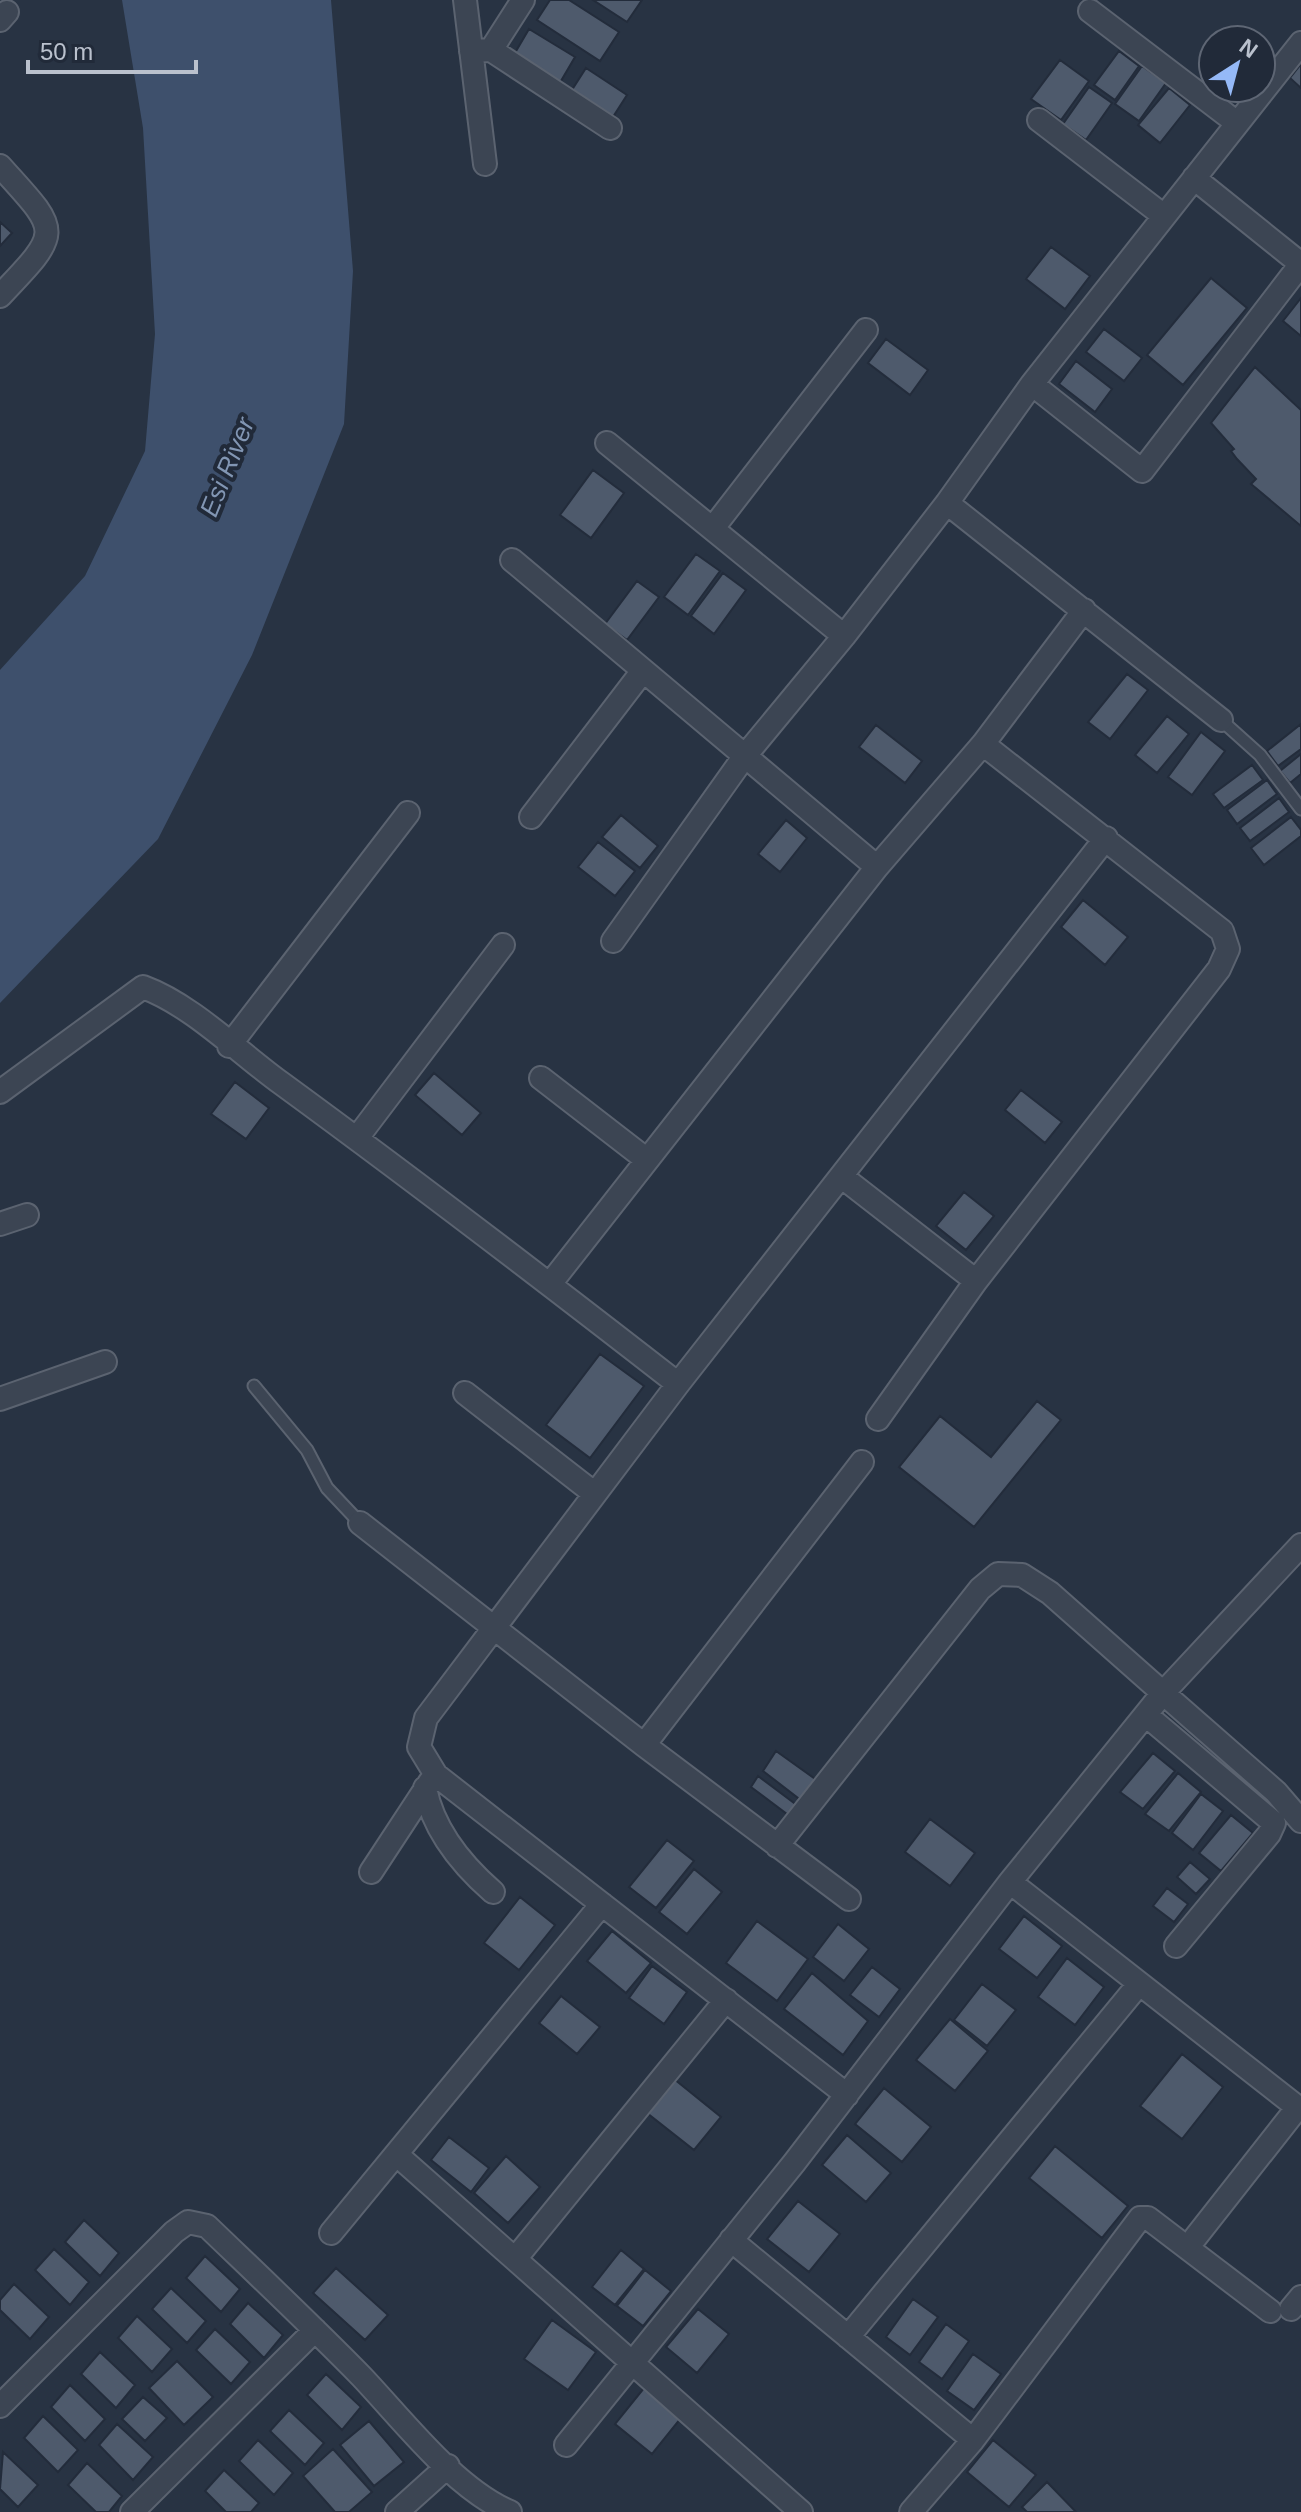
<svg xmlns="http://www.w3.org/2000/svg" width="1301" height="2512" font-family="Helvetica,sans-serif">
<rect width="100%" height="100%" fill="#283343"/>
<path fill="#3e506c" d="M122,0H331L353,271L344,424L252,655L158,839L0,1003V670L85,576L145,451L155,334L143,128Z"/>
<path fill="#4e5a6c" stroke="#232c3b" stroke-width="2" d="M550,0H569L619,32L600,61L537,20Z
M593,0H642L627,22Z
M529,29L575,57L558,86L512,58Z
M1119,51L1139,66L1115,100L1094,85Z
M1060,60L1089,81L1061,120L1031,99Z
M1301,64V88L1290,78Z
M1142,66L1166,83L1139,121L1115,104Z
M586,68L627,95L611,120L570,93Z
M1089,87L1112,103L1086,140L1063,124Z
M1169,88L1190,105L1160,143L1138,125Z
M0,222L12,233L0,246Z
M1051,247L1090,276L1065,309L1026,279Z
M1211,278L1247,308L1183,385L1147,355Z
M1301,298V336L1283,321Z
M1104,329L1142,358L1124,381L1086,352Z
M886,339L928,370L910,395L868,363Z
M1076,361L1112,389L1095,412L1059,384Z
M1255,367L1301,410V526L1251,484L1256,479L1237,459L1231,451L1234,449L1211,423Z
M593,470L624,493L591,538L560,515Z
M696,554L720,571L688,615L664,597Z
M723,573L746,590L714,634L691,616Z
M637,581L659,597L627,640L605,624Z
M1127,674L1148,690L1110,739L1088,722Z
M1167,716L1189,734L1157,773L1135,755Z
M1301,724V749L1278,766L1267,751Z
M876,725L922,761L905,783L859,747Z
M1201,732L1225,751L1192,795L1168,777Z
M1301,754V774L1290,783L1280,771Z
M1252,765L1263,780L1224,808L1213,794Z
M1267,780L1277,794L1237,824L1227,810Z
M1279,798L1289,812L1250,841L1240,828Z
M621,815L658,846L640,868L602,837Z
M1291,817L1301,830V836L1264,865L1251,848Z
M786,820L807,838L780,872L758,854Z
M598,842L635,871L615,896L578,867Z
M1083,900L1128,937L1105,965L1061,927Z
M434,1073L481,1113L462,1135L415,1095Z
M235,1082L269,1108L246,1139L211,1114Z
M1021,1090L1062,1122L1045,1143L1005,1110Z
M964,1192L994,1216L966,1250L936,1226Z
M600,1354L644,1386L590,1458L546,1425Z
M1037,1401L1061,1420L974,1527L899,1467L940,1416L991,1457Z
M776,1751L818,1781L802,1801L763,1771Z
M1153,1753L1175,1771L1143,1809L1120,1792Z
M1178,1773L1201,1792L1169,1831L1145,1814Z
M758,1776L798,1806L791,1817L751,1787Z
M1201,1794L1223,1811L1193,1850L1172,1833Z
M1231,1815L1253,1833L1221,1871L1199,1853Z
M930,1819L975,1853L950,1886L905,1852Z
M667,1840L694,1861L656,1908L629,1887Z
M1190,1862L1210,1879L1196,1894L1177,1877Z
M694,1869L722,1892L687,1934L659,1912Z
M1167,1888L1188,1904L1174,1922L1153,1906Z
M520,1897L555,1925L519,1970L484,1943Z
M1024,1916L1062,1946L1037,1978L999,1949Z
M757,1921L808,1959L777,2001L726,1963Z
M838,1924L869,1949L844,1981L813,1957Z
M612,1931L651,1963L626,1993L587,1961Z
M1067,1958L1104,1987L1075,2025L1038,1997Z
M652,1966L687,1992L664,2024L629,1998Z
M872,1967L900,1989L879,2017L850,1995Z
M812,1973L868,2021L843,2055L784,2009Z
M982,1984L1016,2010L987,2046L954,2020Z
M561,1996L600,2027L577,2054L539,2023Z
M950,2019L988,2051L955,2091L916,2060Z
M1182,2054L1223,2087L1182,2139L1140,2106Z
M674,2079L721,2117L694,2150L647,2113Z
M884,2088L931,2127L902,2162L855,2124Z
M847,2135L891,2173L866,2202L822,2165Z
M449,2137L489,2168L471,2192L431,2160Z
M1055,2146L1128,2206L1102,2238L1029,2178Z
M506,2156L540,2187L508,2223L474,2193Z
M798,2201L840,2234L809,2272L767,2239Z
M84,2220L119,2253L100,2276L65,2242Z
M54,2249L89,2282L70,2305L35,2270Z
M621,2250L644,2269L615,2305L592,2287Z
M205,2256L240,2289L221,2312L186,2278Z
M336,2268L388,2315L365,2340L313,2293Z
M645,2270L671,2291L643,2326L617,2306Z
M14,2284L49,2317L30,2339L0,2310V2300Z
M171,2288L206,2321L187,2343L152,2309Z
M913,2299L938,2317L910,2355L886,2337Z
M248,2303L283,2335L264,2358L230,2324Z
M698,2309L729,2334L697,2373L666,2347Z
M137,2316L172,2349L152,2372L118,2338Z
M552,2320L596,2352L568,2390L524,2359Z
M946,2324L969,2341L942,2379L919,2362Z
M215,2329L250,2362L231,2384L196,2350Z
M100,2352L135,2385L116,2408L81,2374Z
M973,2354L1001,2374L974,2410L947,2391Z
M177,2361L213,2397L184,2425L149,2388Z
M326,2374L361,2407L342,2430L307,2395Z
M70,2385L105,2419L85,2441L51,2407Z
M644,2388L681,2418L652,2454L615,2424Z
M143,2397L167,2418L145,2441L122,2419Z
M289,2410L324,2443L305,2465L270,2431Z
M43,2416L78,2450L58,2472L24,2438Z
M369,2421L404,2462L374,2486L340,2445Z
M117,2424L153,2457L133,2480L99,2445Z
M258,2440L293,2473L274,2495L239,2461Z
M993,2440L1036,2475L1009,2507L967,2472Z
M333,2449L372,2492L349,2512H335L303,2476Z
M3,2452L38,2485L18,2507L0,2489Z
M87,2463L122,2496L109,2512H96L68,2485Z
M224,2470L259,2503L251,2512H226L205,2491Z
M1047,2482L1076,2512H1027L1022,2507Z"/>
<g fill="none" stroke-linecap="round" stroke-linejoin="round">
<defs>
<path id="lane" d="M1221,720L1260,755L1301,809
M254,1386L307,1450L327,1488L360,1523"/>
<path id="street" d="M465,0L485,164
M1090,11L1237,123
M0,20L7,12
M491,50L523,0
M471,51L491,50L610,128
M1039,120L1164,216
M0,166C61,233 63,230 0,296
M1194,178L1301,264
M1032,384L1142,471L1301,264
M607,443L844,636
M947,503L1221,720
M713,528L866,330
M512,560L877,867
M531,817L642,672
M613,941L744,757L844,636L947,503L1032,384L1301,43
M229,1046L408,813
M541,1078L647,1160
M0,1092L143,987C192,1005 238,1052 281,1083C415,1181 547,1282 678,1384
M357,1138L503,945
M841,1176L976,1281
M0,1224L27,1215
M550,1284L877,867L983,744L1084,610
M465,1393L595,1494
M0,1399L105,1362
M878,1419L976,1281L1219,969L1228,949L1222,931L983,744
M360,1523L644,1745L849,1899
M1146,1715L1274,1823L1269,1834L1176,1946
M644,1745L862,1462
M425,1788C433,1829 462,1865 493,1892
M777,1846L980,1589L998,1574L1022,1575L1050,1593L1163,1693L1301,1545
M371,1872L430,1782
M1010,1882L1301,2110
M847,2095L436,1775L419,1747L426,1718L678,1384L1106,838
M396,2154L801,2512
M331,2233L602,1904
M1195,2238L1298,2107
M731,2240L973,2440
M515,2259L726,2000
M1291,2309L1301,2297
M848,2337L1139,1984
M0,2406L174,2232L188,2222L207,2226C259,2276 311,2325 361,2376C402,2419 455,2489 510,2512
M566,2445L794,2163L1010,1882L1163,1693L1276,1792L1301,1821
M132,2512L315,2330
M397,2512L448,2466
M911,2512L973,2440L1140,2218H1148L1270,2311"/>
</defs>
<use href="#lane" stroke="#5b6370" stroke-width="15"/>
<use href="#street" stroke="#5b6370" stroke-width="26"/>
<use href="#lane" stroke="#3c4553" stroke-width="11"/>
<use href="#street" stroke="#3c4553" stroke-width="22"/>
</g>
<g text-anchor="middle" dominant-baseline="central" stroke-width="8" stroke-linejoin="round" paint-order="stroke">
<g font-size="26" font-style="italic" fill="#8296b3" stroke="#212a39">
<text transform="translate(227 467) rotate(-68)">Esi River</text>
</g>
</g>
<g transform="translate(1237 64) rotate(36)"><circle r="38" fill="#212a39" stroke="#5e6674" stroke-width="2"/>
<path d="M0-6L14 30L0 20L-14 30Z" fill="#95b9f7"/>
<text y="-12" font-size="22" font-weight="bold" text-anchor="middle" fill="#bac1cd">N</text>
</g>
<path d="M28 60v12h168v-12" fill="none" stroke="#bac1cd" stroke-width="4"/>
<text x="40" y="60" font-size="24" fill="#bac1cd" stroke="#212a39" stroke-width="6" paint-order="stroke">50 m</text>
</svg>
